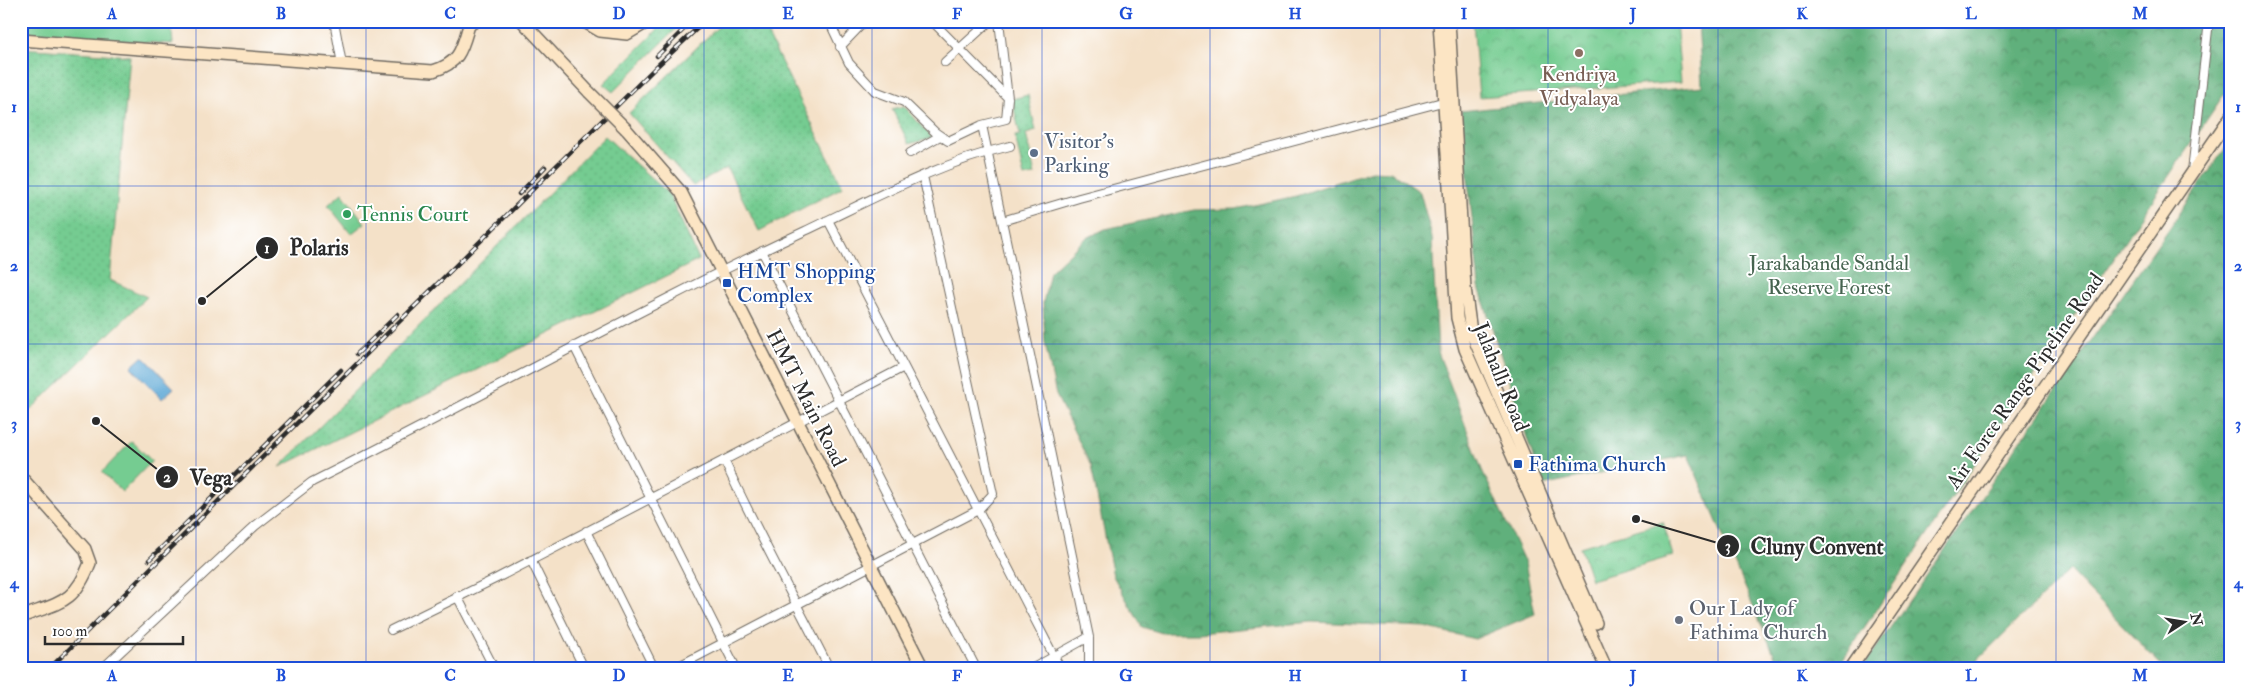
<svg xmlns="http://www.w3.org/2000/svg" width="2252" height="689" font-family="'IM FELL Double Pica',serif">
<defs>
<pattern id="grass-dots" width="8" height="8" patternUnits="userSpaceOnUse" patternTransform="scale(1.25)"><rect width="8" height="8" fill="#75cc91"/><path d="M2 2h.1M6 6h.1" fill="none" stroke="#65af7d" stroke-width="1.8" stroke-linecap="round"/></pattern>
<pattern id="forest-crowns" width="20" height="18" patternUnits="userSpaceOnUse" patternTransform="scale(1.25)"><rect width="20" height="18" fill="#60b07b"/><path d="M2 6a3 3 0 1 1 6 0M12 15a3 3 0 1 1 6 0" fill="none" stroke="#4f8f65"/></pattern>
<pattern id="park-crowns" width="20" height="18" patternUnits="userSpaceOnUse" patternTransform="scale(1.25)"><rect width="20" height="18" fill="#75cc91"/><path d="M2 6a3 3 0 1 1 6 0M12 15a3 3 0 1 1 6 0" fill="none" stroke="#65af7d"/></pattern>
</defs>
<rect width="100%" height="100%" fill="#fff"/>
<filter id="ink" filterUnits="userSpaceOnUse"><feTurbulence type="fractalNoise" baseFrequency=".02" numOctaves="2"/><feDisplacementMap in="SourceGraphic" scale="10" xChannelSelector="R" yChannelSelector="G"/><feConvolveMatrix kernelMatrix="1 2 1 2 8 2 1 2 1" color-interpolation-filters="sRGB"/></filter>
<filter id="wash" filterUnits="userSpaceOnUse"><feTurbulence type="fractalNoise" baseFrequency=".0096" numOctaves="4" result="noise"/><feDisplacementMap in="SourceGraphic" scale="20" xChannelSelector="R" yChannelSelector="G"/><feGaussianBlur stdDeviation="1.12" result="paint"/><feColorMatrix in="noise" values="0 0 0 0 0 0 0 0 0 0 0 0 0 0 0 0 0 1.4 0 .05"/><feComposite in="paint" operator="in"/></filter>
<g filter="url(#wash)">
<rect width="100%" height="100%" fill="#f4e1c8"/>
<path fill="url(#grass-dots)" stroke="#507c5e" d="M666,21H684L613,92L603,84Z
M724,21H761L843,187L759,231L727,168L693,186L629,113Z
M21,48L130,56L110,280L147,297L21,419Z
M1028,95L1036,131L1026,134L1035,175L1024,177L1015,136L1020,135L1012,99Z
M904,106L932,138L909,144L892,109Z
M605,136L669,194L699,260L280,467Z"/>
<path fill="url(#forest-crowns)" stroke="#466e53" d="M1698,21H2231V84L1837,668H1780L1688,455L1542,485L1479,287L1461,111L1702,86Z
M2231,140V668H2164L2069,570L1969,668H1862Z
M1371,171L1392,172L1420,192L1432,237L1438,352L1482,470L1525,563L1535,614L1475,639L1424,627L1312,622L1199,633H1162L1142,627L1113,576L1091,466L1056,395L1045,343L1043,303L1050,272L1085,239L1105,229L1194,210L1236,209L1296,196Z"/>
<path fill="url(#park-crowns)" stroke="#507c5e" d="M1473,21H1676L1681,82L1479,97Z
M1663,522L1673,556L1591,580L1580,547Z"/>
<path fill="#75cc91" stroke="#507c5e" d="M21,21H171L173,44L21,34Z
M342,193L365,223L351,234L328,205Z
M132,441L152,461L122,492L102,472Z"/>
<path fill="#5da8d5" stroke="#446a80" d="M143,356L174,388L162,399L131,367Z"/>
</g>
<g filter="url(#ink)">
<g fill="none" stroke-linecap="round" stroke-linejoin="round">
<defs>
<path id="street" d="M334,21L342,64
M829,21L849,63L875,91L904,102L935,132L948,141L982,125
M932,21L1008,98
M999,21L1008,98L1006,119L982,125L1089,637V668
M840,47L865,21
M945,62L990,21
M910,153L940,136
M2192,171L2209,21
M828,220L1060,668
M1002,221L1079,198L1446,101
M762,251L976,668
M574,346L736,668
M724,460C756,530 794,598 829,668
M586,531L654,668
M531,560L584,668
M457,596L494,668
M391,630L497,578L904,367
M103,668L255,526L312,482C477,400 638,309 805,231C871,200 938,163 1010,146
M675,668L978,510L993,494L923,176
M1033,668L1089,637"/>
<path id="secondary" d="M522,21L589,92
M583,21L600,31L627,34L649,21
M1439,21L1457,318L1465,349L1606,668
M1449,21L1465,288L1471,332L1596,623
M21,40L433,71C460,63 462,49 469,25L476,21
M626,129L681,192L923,668
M21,477L85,549L90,563C74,604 60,602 21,617
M1851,668L2231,116"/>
</defs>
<use href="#street" stroke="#716b62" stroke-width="10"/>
<use href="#secondary" stroke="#716b62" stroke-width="14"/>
<use href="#street" stroke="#fff" stroke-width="8"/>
<use href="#secondary" stroke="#fce5c4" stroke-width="11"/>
<defs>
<path id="rail" d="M657,56L692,21
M519,194L545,167
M357,354L398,314
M149,560L341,370
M50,668L656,67L705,21"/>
</defs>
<use href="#rail" stroke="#2b2b2b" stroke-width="4.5"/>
<use href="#rail" stroke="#fff" stroke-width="2.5" stroke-dasharray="8" stroke-linecap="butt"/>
<defs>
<path id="secondary-bridge" d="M589,92L626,129"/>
</defs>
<use href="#secondary-bridge" stroke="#716b62" stroke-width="14" stroke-linecap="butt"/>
<use href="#secondary-bridge" stroke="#fce5c4" stroke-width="11"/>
</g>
</g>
<path fill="none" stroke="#1d4ed8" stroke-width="1" stroke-opacity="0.55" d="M196,21V668M366,21V668M534,21V668M704,21V668M872,21V668M1042,21V668M1210,21V668M1380,21V668M1548,21V668M1718,21V668M1886,21V668M2056,21V668M21,186H2231M21,344H2231M21,503H2231"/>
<circle fill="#8d6e63" stroke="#fff" stroke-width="2" cx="1579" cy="53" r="5"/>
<circle fill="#5c6f8a" stroke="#fff" stroke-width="2" cx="1034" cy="153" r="5"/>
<circle fill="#2e9e5b" stroke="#fff" stroke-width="2" cx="347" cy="214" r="5"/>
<g fill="#1a4fb4" stroke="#fff" stroke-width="2">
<rect x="722" y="278" width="10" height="10" rx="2.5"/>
<rect x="1513" y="459" width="10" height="10" rx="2.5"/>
</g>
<circle fill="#6b7280" stroke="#fff" stroke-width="2" cx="1679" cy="620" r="5"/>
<g text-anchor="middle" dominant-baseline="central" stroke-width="4" stroke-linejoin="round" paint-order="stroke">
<g font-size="21" fill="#785e54" stroke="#fff">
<text x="1579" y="74">Kendriya<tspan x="1579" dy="24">Vidyalaya</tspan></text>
</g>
<g font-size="21" fill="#4e5e75" stroke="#fff" text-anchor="start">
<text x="1044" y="141">Visitor's<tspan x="1044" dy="24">Parking</tspan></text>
</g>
<g font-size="21" fill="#27864d" stroke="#fff" text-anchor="start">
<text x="357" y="214">Tennis Court</text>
</g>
<g font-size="21" fill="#45634f" stroke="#fff">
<text x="1829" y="263">Jarakabande Sandal<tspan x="1829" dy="24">Reserve Forest</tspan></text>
</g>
<g font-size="21" fill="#164399" stroke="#fff" text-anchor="start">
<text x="737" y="271">HMT Shopping<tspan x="737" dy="24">Complex</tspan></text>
<text x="1528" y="464">Fathima Church</text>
</g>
<g font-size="21" fill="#2b2b2b" stroke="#fff">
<text transform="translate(1501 377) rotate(68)">Jalahalli Road</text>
<text transform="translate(2025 381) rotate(-55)">Air Force Range Pipeline Road</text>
<text transform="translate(806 398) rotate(63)">HMT Main Road</text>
</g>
<g font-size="21" fill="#5b616d" stroke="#fff" text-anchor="start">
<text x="1689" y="608">Our Lady of<tspan x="1689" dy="24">Fathima Church</tspan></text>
</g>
</g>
<path fill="none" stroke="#2b2b2b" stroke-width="2" d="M202 301L267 248M96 421L167 477M1636 519L1728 546"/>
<g fill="#2b2b2b" stroke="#fff" stroke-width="2">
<circle cx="202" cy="301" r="5"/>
<circle cx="96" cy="421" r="5"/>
<circle cx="1636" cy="519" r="5"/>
<circle cx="267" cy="248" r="12"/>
<circle cx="167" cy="477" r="12"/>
<circle cx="1728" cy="546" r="12"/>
</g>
<g font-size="15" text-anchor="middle" font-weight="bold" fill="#fff">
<text x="267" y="253">1</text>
<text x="167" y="482">2</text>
<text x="1728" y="551">3</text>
</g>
<g font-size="22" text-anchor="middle" font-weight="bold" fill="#2b2b2b" stroke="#fff" stroke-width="4" stroke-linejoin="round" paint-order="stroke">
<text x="319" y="255">Polaris</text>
<text x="211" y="485">Vega</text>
<text x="1817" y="554">Cluny Convent</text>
</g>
<rect width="2252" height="689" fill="none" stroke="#fff" stroke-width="55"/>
<g transform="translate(2184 622) rotate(78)" stroke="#ffffff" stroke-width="4" paint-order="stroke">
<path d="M0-4L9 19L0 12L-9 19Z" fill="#2b2b2b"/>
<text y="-8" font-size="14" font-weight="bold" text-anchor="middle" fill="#2b2b2b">N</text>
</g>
<path d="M45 636v8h138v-8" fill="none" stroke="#2b2b2b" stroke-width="2.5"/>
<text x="52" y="636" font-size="15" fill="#2b2b2b" stroke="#ffffff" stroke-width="4" paint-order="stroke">100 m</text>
<rect x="28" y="28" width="2196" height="634" fill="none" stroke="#1d4ed8" stroke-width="2"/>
<g font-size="16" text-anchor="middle" font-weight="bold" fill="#1d4ed8">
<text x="112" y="19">A</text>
<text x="281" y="19">B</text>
<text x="450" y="19">C</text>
<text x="619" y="19">D</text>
<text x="788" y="19">E</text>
<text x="957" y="19">F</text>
<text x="1126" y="19">G</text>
<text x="1295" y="19">H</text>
<text x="1464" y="19">I</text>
<text x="1633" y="19">J</text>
<text x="1802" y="19">K</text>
<text x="1971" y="19">L</text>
<text x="2140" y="19">M</text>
<text x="14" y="112">1</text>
<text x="2238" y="112">1</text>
<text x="14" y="271">2</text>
<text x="2238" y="271">2</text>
<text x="14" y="429">3</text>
<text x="2238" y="429">3</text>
<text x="14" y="588">4</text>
<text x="2238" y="588">4</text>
<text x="112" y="681">A</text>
<text x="281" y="681">B</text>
<text x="450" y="681">C</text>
<text x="619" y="681">D</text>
<text x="788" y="681">E</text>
<text x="957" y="681">F</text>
<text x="1126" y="681">G</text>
<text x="1295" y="681">H</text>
<text x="1464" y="681">I</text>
<text x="1633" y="681">J</text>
<text x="1802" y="681">K</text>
<text x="1971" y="681">L</text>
<text x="2140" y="681">M</text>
</g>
</svg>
